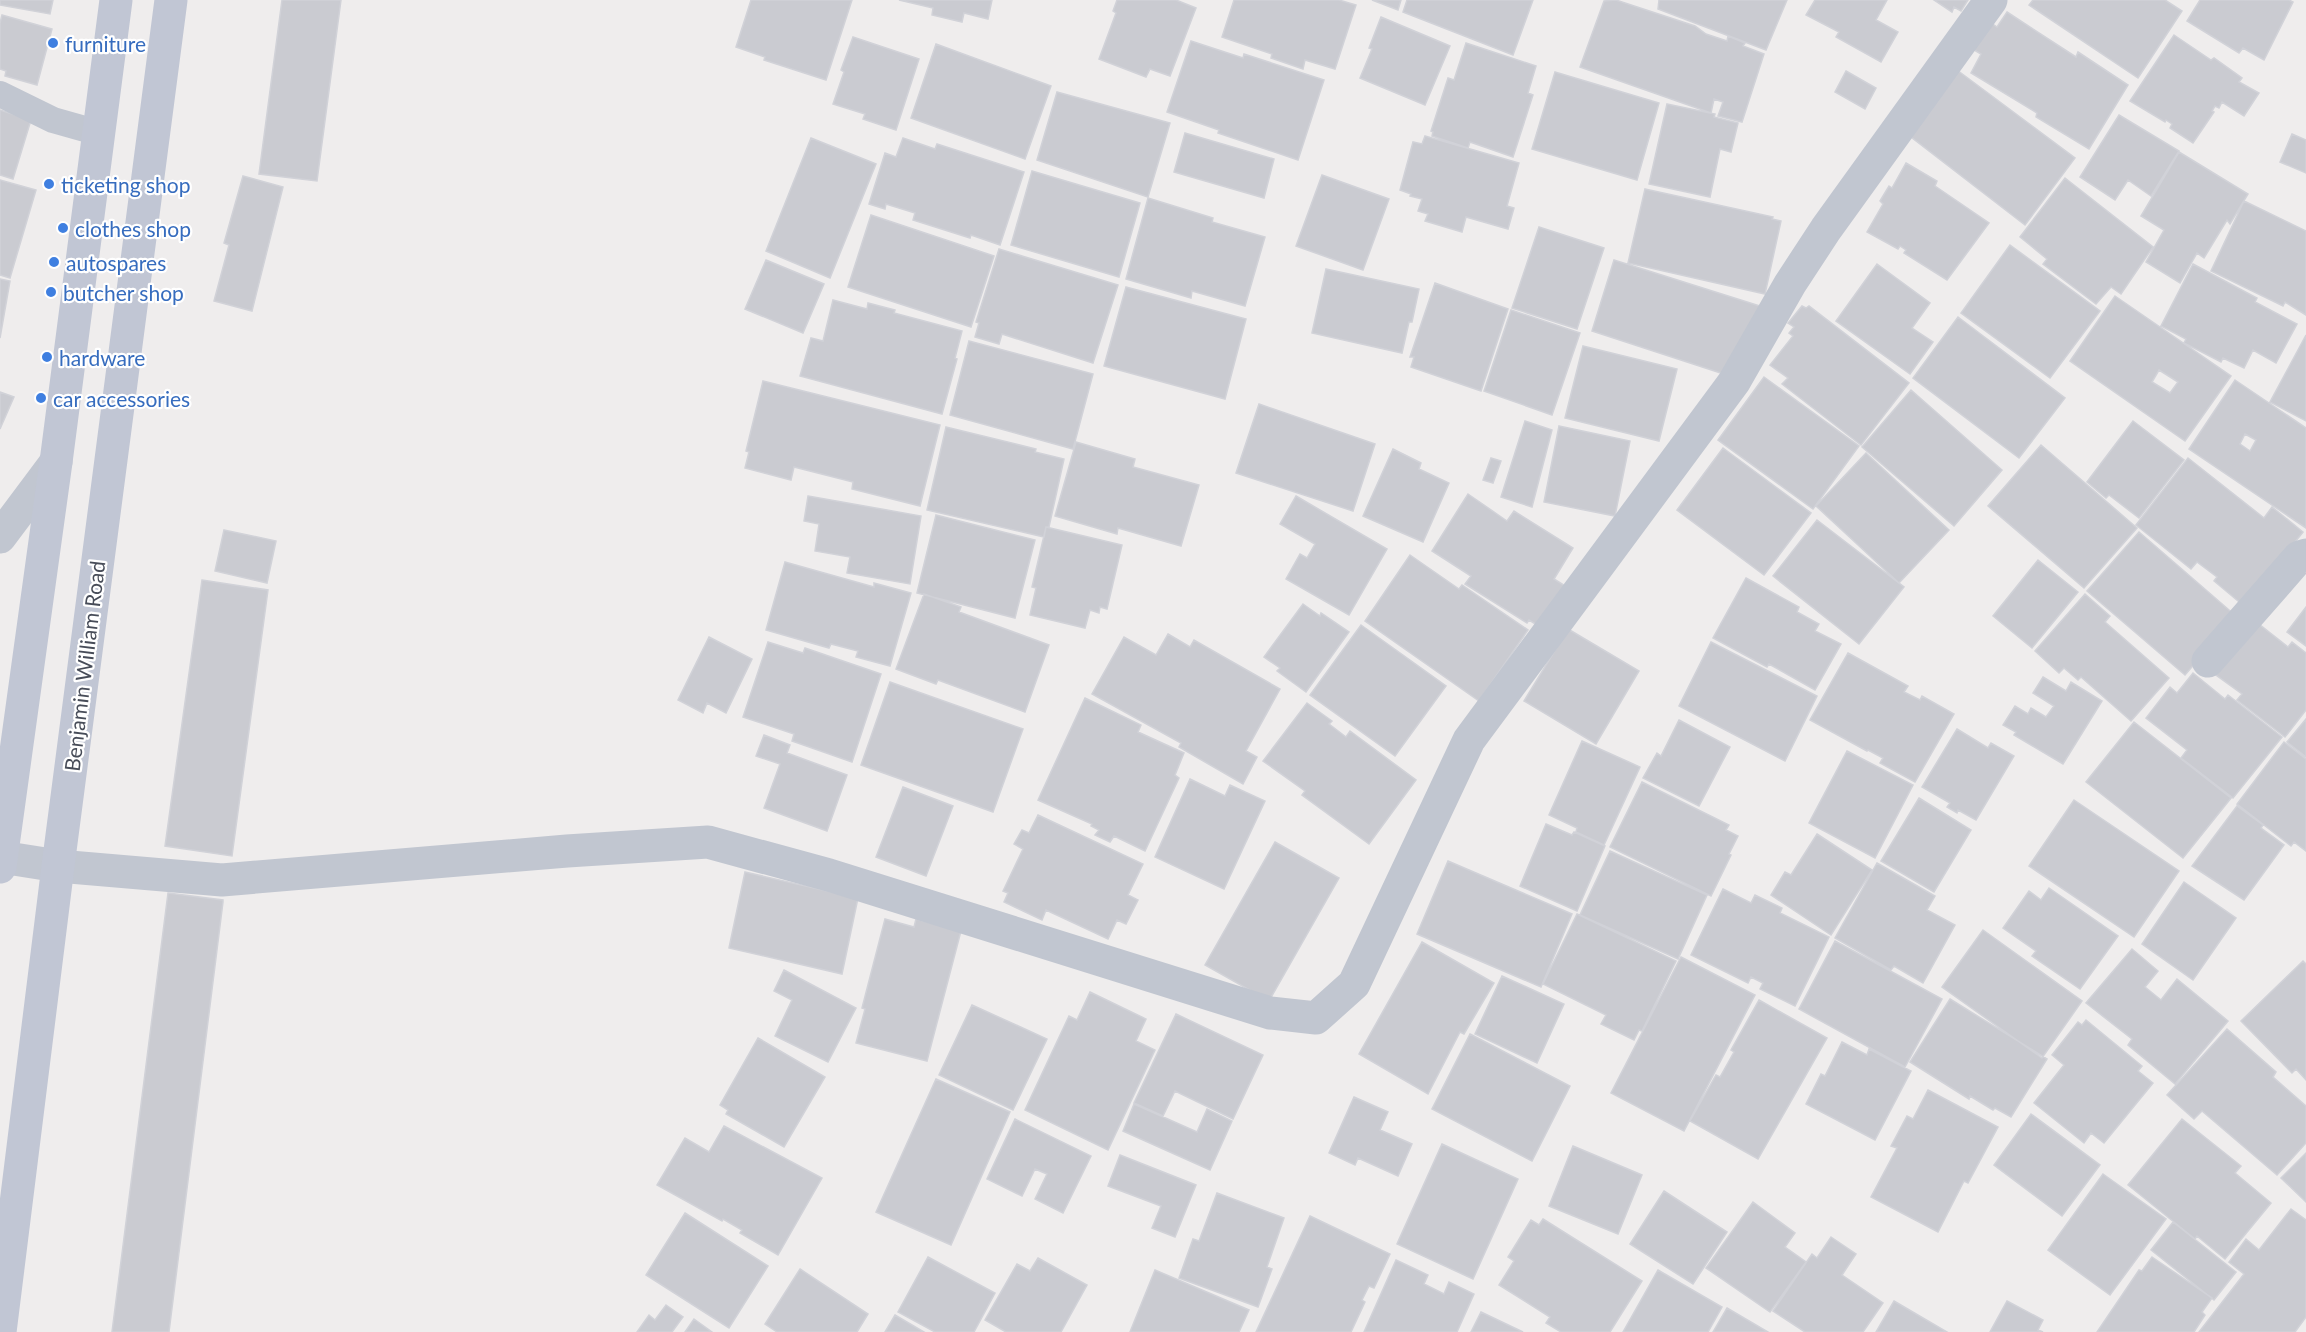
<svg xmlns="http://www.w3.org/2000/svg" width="2306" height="1332" font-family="Lato,sans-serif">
<rect width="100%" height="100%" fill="#efeded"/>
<path fill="#cacbd1" stroke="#d1d2d8" stroke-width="1.5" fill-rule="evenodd" d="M0,0H53L50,14L0,5Z
M282,0H341L317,181L259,174Z
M751,0H852L826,80L764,60L765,57L736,47Z
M899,0H992L988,19L964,13L962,22L932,15L933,8Z
M1117,0H1176L1196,8L1170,76L1150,69L1146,77L1099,59L1116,13L1113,11Z
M1234,0H1339L1356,5L1335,69L1305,60L1303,69L1271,58L1272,54L1222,37Z
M1372,0H1401L1398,10Z
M1407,0H1533L1513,55L1403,12Z
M1616,0L1695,26L1706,34L1727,41L1728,36L1745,43L1743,46L1764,54L1742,122L1718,116L1723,102L1714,99L1711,113L1580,67L1604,1Z
M1659,0H1787L1766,50L1658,9Z
M1815,0H1887L1876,20L1898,32L1881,62L1836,37L1839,32L1806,15Z
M1934,0H1968L1961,11L1954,7L1952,12Z
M2033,0H2165L2182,11L2138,78L2029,5Z
M2200,0H2289L2293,2L2264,60L2243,48L2239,53L2187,21Z
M2007,12L2076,57L2078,52L2128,85L2089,149L2036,117L2037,113L1971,73L1981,54L1974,50L1990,22L1997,27Z
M2,15L52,29L37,85L5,76L6,71L0,69V23Z
M1381,17L1450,46L1425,105L1360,78L1372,49L1369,48Z
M2174,35L2211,60L2214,58L2242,78L2239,82L2259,93L2244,116L2222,102L2219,108L2215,106L2212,111L2214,112L2193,143L2170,128L2172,124L2166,120L2165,122L2130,101Z
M853,37L919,59L896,130L863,119L865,114L833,104L844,72L841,70Z
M1191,41L1243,58L1244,54L1324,80L1298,160L1218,133L1219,130L1167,112Z
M1466,43L1536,66L1528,93L1533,95L1513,157L1470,142L1468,148L1432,136L1433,132L1431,131L1448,78L1454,80Z
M936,44L1051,86L1025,159L911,118Z
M1957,70L2075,158L2025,225L1911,137Z
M1846,71L1876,88L1865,109L1835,92Z
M1555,72L1659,103L1637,180L1532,149Z
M1057,92L1170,123L1148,197L1037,160Z
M1667,104L1715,114L1714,117L1738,123L1731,152L1720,149L1710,197L1649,184Z
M0,110L31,120L13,179L0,175Z
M2119,115L2179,151L2151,196L2128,180L2115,200L2080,177Z
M1185,133L1274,159L1264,198L1174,172Z
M2292,134L2306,140V173L2280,162Z
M1425,136L1519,163L1507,206L1514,208L1508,229L1466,217L1462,232L1425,221L1428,214L1418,211L1422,199L1410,196L1411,194L1400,190L1413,142L1422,144Z
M811,138L876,164L830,278L766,251Z
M903,138L935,149L937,144L1024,172L1000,245L971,235L970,238L913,220L915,213L886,204L885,209L869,204L885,153L896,157Z
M2179,152L2248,194L2230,224L2227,220L2204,258L2197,253L2180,283L2146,262L2164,230L2141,216Z
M1906,163L1937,181L1935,186L1989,223L1947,280L1904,253L1906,250L1900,246L1898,249L1867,232L1883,204L1880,201L1889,186L1892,188Z
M1032,171L1140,203L1119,277L1011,245Z
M1322,175L1389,199L1363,270L1296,246Z
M243,176L283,187L252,311L214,301L229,245L224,243Z
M2065,178L2153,247L2121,294L2111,287L2096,304L2043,264L2047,259L2020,237Z
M0,180L36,190L10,278L0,275Z
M1645,189L1773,217L1772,219L1781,221L1765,294L1628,263Z
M1148,198L1213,218L1212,222L1265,237L1245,306L1192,291L1191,298L1126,279Z
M2244,201L2306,231V315L2285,302L2283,306L2211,271Z
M871,215L994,256L971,327L848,287Z
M1539,227L1604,248L1577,329L1512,308Z
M2010,245L2100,311L2050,378L1961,313Z
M999,249L1118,285L1093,363L1002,334L999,344L975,337L979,323L976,322Z
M766,260L824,284L803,333L745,309Z
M1614,260L1763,307L1733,377L1592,331Z
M1877,264L1930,303L1912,328L1933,342L1910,374L1836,321Z
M2193,264L2257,298L2255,302L2297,324L2276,363L2253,350L2244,368L2223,358L2221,362L2184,343L2186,339L2161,326Z
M1326,269L1419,289L1412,322H1409L1402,353L1312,333Z
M0,279L10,281L0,338Z
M1435,283L1508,309L1481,391L1411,367L1414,357H1410Z
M1126,287L1246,319L1225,399L1104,366Z
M2115,296L2231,376L2185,441L2070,361ZM2159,370L2178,382L2170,393L2152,382Z
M833,300L867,309L868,303L895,310L894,313L962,331L955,358L957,359L942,414L800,376L811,338L823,341Z
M1802,306L1806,308L1809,306L1909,383L1861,445L1782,384L1788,378L1770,365L1793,336L1789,333L1794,327L1788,323Z
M1511,310L1580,333L1552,415L1484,391Z
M1958,317L2065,398L2019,458L1913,378Z
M2306,335V421L2270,402Z
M969,341L1093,374L1073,449L950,415Z
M1583,346L1677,369L1659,441L1565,418Z
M1764,377L1859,446L1813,509L1718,440Z
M2235,380L2306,428V528L2189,449ZM2245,434L2256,440L2250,451L2240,444Z
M763,381L940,425L920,506L852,489L853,482L794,467L791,480L745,468L749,452L746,451Z
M1911,390L2002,470L1954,526L1862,447Z
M0,392L14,397L0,429Z
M1259,404L1375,444L1353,511L1236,473Z
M1525,421L1552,430L1532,507L1501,497Z
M2133,421L2184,460L2139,518L2109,495L2106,498L2087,482Z
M1559,426L1630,441L1615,516L1544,502Z
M946,427L1036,449L1035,452L1064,459L1049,527H1046L1044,537L927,510Z
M1076,442L1135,459L1133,467L1199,485L1181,546L1118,528L1117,534L1055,516Z
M2041,445L2137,528L2084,588L1988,506Z
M1723,448L1811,513L1764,575L1677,510Z
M1393,449L1421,463L1419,469L1449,483L1423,542L1363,516Z
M1866,453L1949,530L1899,583L1816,506Z
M1491,458L1501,461L1493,483L1483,480Z
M2188,458L2264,518L2272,507L2303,532L2244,606L2214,581L2217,577L2197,562L2191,569L2136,525Z
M1468,494L1507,521L1514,511L1573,548L1554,579L1570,589L1545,630L1529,620L1527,623L1465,584L1471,576L1432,551Z
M808,496L921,516L910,584L847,573L850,557L815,551L819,524L804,521Z
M1296,496L1387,549L1349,615L1286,579L1300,554L1307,558L1315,544L1280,524Z
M936,515L1035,540L1015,618L917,593Z
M1817,520L1904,587L1859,644L1773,576Z
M1046,527L1122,545L1107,609L1100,607L1099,613L1090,610L1085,628L1030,615L1036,588L1032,587Z
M224,530L276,541L267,583L215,571Z
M2139,532L2236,616L2185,675L2087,591Z
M1410,555L1459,589L1462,585L1528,630L1479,701L1365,621Z
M2038,560L2078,592L2032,648L1993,616Z
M785,562L874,587V583L911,593L890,666L856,657L858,651L831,644L829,648L766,630Z
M1746,578L1799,607L1797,612L1819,624L1815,631L1841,644L1815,690L1769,664L1767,667L1713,638Z
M202,580L268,590L232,856L165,846Z
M924,594L961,607L959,612L1049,645L1025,712L938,680L936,684L896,669Z
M2085,594L2110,616L2105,622L2169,678L2131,721L2081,677L2078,680L2064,668L2059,673L2035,651Z
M1303,604L1320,616L1321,613L1349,632L1306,692L1277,671L1280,668L1264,657Z
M2306,607V646L2287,632Z
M2250,617L2288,647L2292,642L2306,653V710L2285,737L2237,700L2242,694L2209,670Z
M1361,625L1446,686L1395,756L1310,695Z
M1568,629L1639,671L1596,744L1524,701Z
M1168,634L1190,647L1194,640L1280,689L1246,751L1257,757L1243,784L1179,747L1181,743L1092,694L1124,637L1156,655Z
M709,637L752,659L726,713L707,703L703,713L678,700Z
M768,642L803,653L805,648L881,674L852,762L792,741L794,734L743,717Z
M1711,642L1817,696L1785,761L1679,706Z
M1848,653L1908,686L1904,692L1920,700L1922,696L1954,714L1915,782L1880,763L1883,758L1868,750L1867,751L1810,720Z
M2193,673L2225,699L2228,695L2282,737L2233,798L2181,758L2187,750L2146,718L2170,687L2177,693Z
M2043,677L2066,691L2071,682L2102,701L2063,764L2014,735L2016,732L2003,725L2015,706L2028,714L2031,708L2046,717L2054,706L2033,693Z
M890,682L1023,729L993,812L861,765Z
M1085,698L1141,725L1138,732L1184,753L1175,775L1179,778L1145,851L1114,836L1110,842L1095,835L1099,830L1091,826L1092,824L1038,800Z
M1307,703L1332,721L1329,724L1346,737L1350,731L1416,780L1369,844L1302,795L1305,791L1263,761Z
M2306,719V757L2287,742Z
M1679,720L1730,747L1699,806L1643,778L1657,753L1661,756Z
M2134,722L2231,798L2183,858L2086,782Z
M1957,729L1988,748L1991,743L2014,756L1976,820L1958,810L1957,813L1947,807L1950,803L1922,787Z
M764,735L790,745L787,753L847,775L827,831L764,808L780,764L756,756Z
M1582,741L1640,767L1604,845L1576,832L1577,828L1549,815Z
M2284,742L2306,759V851L2294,842L2291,846L2237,804Z
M1847,751L1913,785L1875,858L1809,823Z
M1190,779L1225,796L1230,785L1265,801L1224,889L1155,857Z
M1642,782L1729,825L1726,830L1738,836L1729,854L1731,855L1711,896L1610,847Z
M903,787L953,806L926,876L876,857Z
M1919,798L1971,830L1934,892L1881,861Z
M2074,800L2179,871L2134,937L2029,866Z
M2237,806L2263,825L2261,828L2284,845L2244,900L2192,866Z
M1038,815L1143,864L1128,895L1138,900L1126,924L1117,920L1108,939L1046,910L1042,920L1004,902L1008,893L1003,891L1023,849L1014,844L1022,830L1029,833Z
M1546,824L1572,835L1574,832L1605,846L1577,911L1520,886Z
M1817,834L1872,870L1831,935L1771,895L1785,872L1791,875Z
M1275,842L1339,878L1269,1001L1205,965Z
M1610,851L1707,895L1678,959L1580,915Z
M1448,861L1572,914L1541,987L1417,934Z
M1877,863L1935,896L1927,910L1955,925L1923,983L1894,966L1891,970L1835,938Z
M745,872L858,898L842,974L729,948Z
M2184,882L2236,918L2193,980L2142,944Z
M2049,888L2118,936L2080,989L2032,956L2036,951L2003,928L2029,891L2041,900Z
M1723,889L1751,903L1755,895L1782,908L1780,913L1829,937L1795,1006L1760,989L1763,983L1751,977L1748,983L1691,955Z
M168,893L223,900V902L169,1332H112Z
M1577,914L1676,961L1642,1031L1639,1030L1634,1040L1601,1024L1606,1015L1543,984Z
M885,919L914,927L916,919L961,931L927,1061L856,1043L865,1009L862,1008Z
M1983,930L2082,1001L2042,1058L1942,987Z
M1835,941L1942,999L1905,1067L1799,1009Z
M1422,942L1494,983L1464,1034L1460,1032L1428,1094L1359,1054Z
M2132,949L2158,971L2145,987L2161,1000L2177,979L2228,1021L2175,1084L2128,1045L2132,1039L2086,1003Z
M1681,957L1755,995L1684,1131L1611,1093Z
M2303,961L2306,964V1080L2296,1069L2292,1073L2241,1021Z
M784,970L856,1008L828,1062L775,1036L792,1000L774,991Z
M1502,976L1564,1004L1537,1063L1475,1034Z
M1090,992L1146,1019L1136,1041L1155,1050L1108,1150L1025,1110L1069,1016L1077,1020Z
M1950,999L2047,1059L2011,1117L1995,1108L1993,1110L1970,1096L1969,1099L1910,1062Z
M1759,1000L1827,1038L1758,1159L1690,1121L1716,1075L1720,1077L1734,1052L1731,1050Z
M972,1005L1047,1039L1013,1110L939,1075Z
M1176,1014L1263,1055L1233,1119L1175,1091L1163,1116L1134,1103Z
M2086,1020L2142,1066L2138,1071L2153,1083L2104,1143L2091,1133L2084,1143L2034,1103L2064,1065L2052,1055L2078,1022L2082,1025Z
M2227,1029L2276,1072L2273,1077L2306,1106V1143L2277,1175L2202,1111L2194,1119L2167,1095Z
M1470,1034L1570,1086L1532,1161L1432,1109Z
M758,1038L825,1077L784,1147L726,1114L728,1110L720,1105Z
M1842,1042L1867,1055L1869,1049L1911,1071L1875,1140L1806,1104L1821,1074L1825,1076Z
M936,1079L1010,1112L951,1245L876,1212Z
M1928,1090L1998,1127L1968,1183L1964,1181L1938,1232L1871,1197L1897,1148L1891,1146L1907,1116L1913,1119Z
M1354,1097L1388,1112L1380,1130L1412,1144L1398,1176L1358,1158L1355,1165L1329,1153Z
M1134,1104L1197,1132L1207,1109L1232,1121L1210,1170L1123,1131Z
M2031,1114L2100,1165L2062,1216L1994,1165Z
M1015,1119L1091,1156L1063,1213L1035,1199L1047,1174L1035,1169L1022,1196L987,1179Z
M2182,1119L2241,1166L2235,1173L2271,1203L2225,1259L2197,1236L2195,1239L2128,1185Z
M724,1126L822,1178L778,1255L740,1233L742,1230L723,1219L722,1221L657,1185L685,1138L709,1152Z
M1442,1144L1518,1179L1473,1279L1397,1244Z
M1573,1146L1642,1175L1618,1234L1549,1206Z
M2306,1153V1202L2281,1178Z
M1120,1155L1196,1185L1175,1237L1152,1228L1161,1206L1108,1186Z
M2103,1174L2166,1219L2110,1295L2048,1250Z
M1664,1191L1727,1232L1693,1284L1630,1244Z
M1217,1193L1284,1218L1267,1267L1272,1269L1258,1307L1179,1278L1193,1239L1199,1241Z
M1753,1202L1795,1233L1785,1247L1806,1262L1770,1312L1706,1268Z
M2291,1209L2306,1220V1317L2295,1332H2199L2244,1274L2229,1262L2246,1239L2259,1250Z
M685,1213L768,1266L729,1328L646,1275Z
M1310,1216L1390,1254L1374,1288L1369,1286L1362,1300L1365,1302L1351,1332H1256Z
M1543,1219L1642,1281L1610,1332H1561L1546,1323L1550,1317L1499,1285L1514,1261L1508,1257L1531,1220L1539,1225Z
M2173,1222L2236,1272L2214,1300L2151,1250Z
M1831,1237L1856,1254L1842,1275L1883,1303L1863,1332H1805L1773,1311L1812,1254L1817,1258Z
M928,1257L995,1293L974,1332H935L898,1312Z
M2152,1257L2212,1298L2202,1312L2205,1315L2194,1332H2097L2139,1270L2142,1271Z
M1038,1258L1087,1285L1061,1332H1006L985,1320L1017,1264L1030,1271Z
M1396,1260L1428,1275L1424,1284L1444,1294L1449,1282L1474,1294L1457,1332H1364Z
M800,1269L868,1314L857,1332H777L765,1324Z
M1155,1270L1249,1310L1239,1332H1130Z
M1658,1270L1722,1307L1708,1332H1623Z
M1894,1301L1947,1332H1876Z
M2007,1301L2043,1320L2038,1330L2043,1332H1990Z
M666,1305L683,1317L672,1332H637L649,1315L655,1320Z
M1727,1308L1768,1332H1713Z
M1481,1312L1523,1332H1471Z
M895,1315L924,1332H885Z
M694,1319L712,1332H685Z"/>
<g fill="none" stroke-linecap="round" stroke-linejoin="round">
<path stroke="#c1c6d0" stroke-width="26" d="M0,94L53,120L99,133"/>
<path stroke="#c1c6d0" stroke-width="33" d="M0,537L56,462
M2208,661L2299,557L2306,555
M1,857L58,866L222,880L567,851L708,842L829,875L1270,1013L1316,1018L1354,984L1469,740L1734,382L1790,284L1826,229L1991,0"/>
<path stroke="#c1c6d4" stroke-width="33" d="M0,867L56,462L116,0
M0,1332L58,866L171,0"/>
</g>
<g fill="#3f7fe0" stroke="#fff" stroke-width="2">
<circle cx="53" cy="43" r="6"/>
<circle cx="49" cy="184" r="6"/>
<circle cx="63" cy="228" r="6"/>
<circle cx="54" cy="262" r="6"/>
<circle cx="51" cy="292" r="6"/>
<circle cx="47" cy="357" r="6"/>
<circle cx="41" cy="398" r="6"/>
</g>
<g text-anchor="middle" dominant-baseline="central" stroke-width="4.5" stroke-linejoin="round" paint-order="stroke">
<g font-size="21" fill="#366cbe" stroke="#fff" text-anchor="start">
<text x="65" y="43">furniture</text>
<text x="61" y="184">ticketing shop</text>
<text x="75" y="228">clothes shop</text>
<text x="66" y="262">autospares</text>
<text x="63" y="292">butcher shop</text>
<text x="59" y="357">hardware</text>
<text x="53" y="398">car accessories</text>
</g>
<g font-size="21" fill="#474c58" stroke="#fff">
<text transform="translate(84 666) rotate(-83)">Benjamin William Road</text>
</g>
</g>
</svg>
